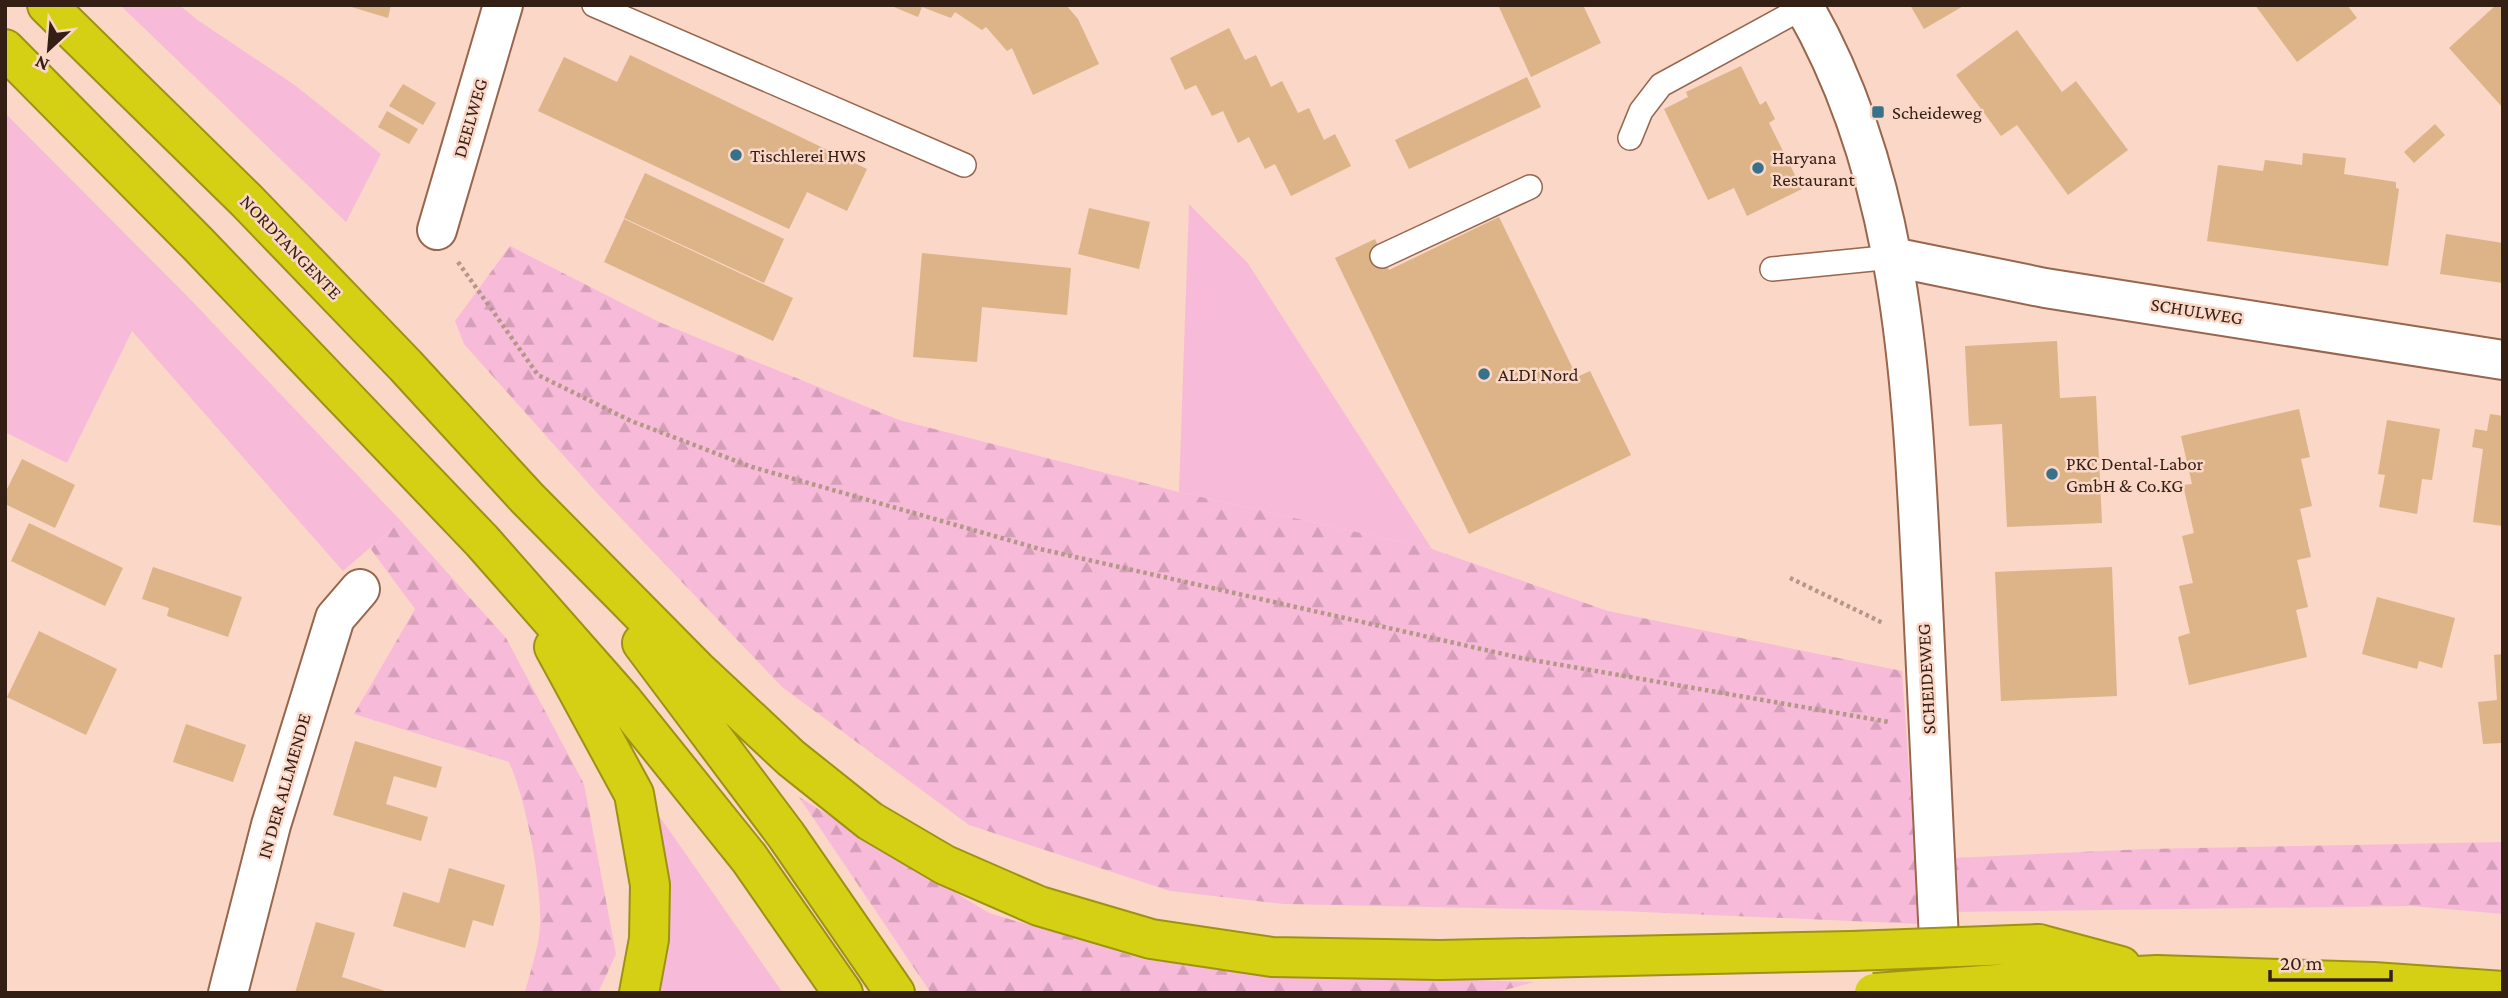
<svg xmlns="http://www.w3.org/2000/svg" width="2508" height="998" font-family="'Crimson Pro',serif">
<defs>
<pattern id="forest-firs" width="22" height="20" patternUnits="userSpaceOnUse" patternTransform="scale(1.75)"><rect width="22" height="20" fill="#f8bad9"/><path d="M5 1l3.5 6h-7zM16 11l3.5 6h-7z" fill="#d59fb9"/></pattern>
</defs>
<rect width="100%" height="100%" fill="#fad7c6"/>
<path fill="#f8bad9" d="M120,5H179L199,21L296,86L381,154L346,222Z
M5,113L190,299L401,521L343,571L132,331L67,463L5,432Z
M1189,204L1247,262L1432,549L1179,492Z
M655,810L783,993H658L666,957Z"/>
<path fill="url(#forest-firs)" d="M510,246L659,322L899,420L1179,492L1432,549L1608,611L1902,671L1920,924L1620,911L1284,904L1170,891L969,825L782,687L597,493L464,344L455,321Z
M401,521L506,638L584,784L616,954L598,993H525C530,972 538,950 540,928C542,885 527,802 509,762L354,714L415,609L370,548Z
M799,797L989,913L1146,960L1331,976L1534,982L1494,993H931Z
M2503,842V914L2412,906L1948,912L1951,858L2147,849Z"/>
<path fill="#ddb388" d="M345,5H391L388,18Z
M889,5H1066L1078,19L1099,64L1033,95L1012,48L1007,51L986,27L982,30L955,12L951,18L922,7L918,17Z
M1498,5H1583L1601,43L1531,77Z
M1910,5H1965L1924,29Z
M2255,5H2347L2357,18L2297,62Z
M2496,5H2503V108L2449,48Z
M1229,28L1245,60L1256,55L1271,87L1282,81L1298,113L1309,108L1324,140L1335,134L1351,166L1291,196L1275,164L1265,169L1249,137L1238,143L1223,111L1212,116L1196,85L1185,90L1170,58Z
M2017,30L2062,92L2076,81L2128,150L2068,195L2017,125L2001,136L1956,75Z
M630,55L867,169L847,211L807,192L789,229L538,111L564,57L617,82Z
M1741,66L1760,105L1766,101L1775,119L1769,123L1802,189L1747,216L1734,188L1708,200L1664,109L1688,97L1686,92Z
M1527,77L1541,107L1409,169L1395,140Z
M403,84L436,103L423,125L389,106Z
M387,111L418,129L409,144L378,127Z
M2435,124L2445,135L2414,163L2404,152Z
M2303,153L2346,158L2344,174L2396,182V188L2399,189L2388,266L2207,241L2218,165L2263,171L2265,160L2302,165Z
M645,173L784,239L764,283L624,218Z
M1089,208L1150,222L1139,269L1078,254Z
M1499,217L1577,377L1590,371L1631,455L1469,534L1335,258L1375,239L1389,270Z
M624,219L793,298L773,341L604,262Z
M2446,234L2503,243V283L2440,274Z
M922,253L1071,268L1067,315L982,307L977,362L913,357Z
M2057,341L2060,398L2096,396L2102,523L2007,527L2002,424L1969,426L1965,346Z
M2299,409L2310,457L2301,459L2312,506L2300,509L2311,557L2297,560L2308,607L2296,610L2307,657L2189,685L2178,637L2190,633L2179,586L2193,583L2182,536L2194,533L2183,485L2192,484L2181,436Z
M2490,414L2503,416V526L2473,522L2483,449L2472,447L2475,429L2487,431Z
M2387,420L2440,429L2432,480L2422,479L2417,514L2379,507L2385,475L2378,474Z
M22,459L75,485L55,528L5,504V493Z
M29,523L123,568L105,606L11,561Z
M153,567L242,597L228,637L167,616L169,608L142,599Z
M2112,567L2117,696L2001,701L1995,572Z
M2377,597L2455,618L2442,668L2419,661L2417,669L2362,654Z
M39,631L117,669L86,735L7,697Z
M2503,654L2501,743L2483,744L2478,702L2497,700L2494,655Z
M186,724L246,745L233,782L173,762Z
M355,741L442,767L436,788L394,776L386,804L428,817L421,841L333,815Z
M449,868L505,885L493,926L473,920L465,948L393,926L403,892L439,903Z
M316,922L355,933L342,977L391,993H295Z"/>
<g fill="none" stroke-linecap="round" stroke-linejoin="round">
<defs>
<path id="service" d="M594,5L964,165
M1630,138L1641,111L1661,85L1804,7
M1382,256L1530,187
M1772,269L1893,257"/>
<path id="minor" d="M1803,5C1905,181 1912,387 1922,585C1928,717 1934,849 1941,982
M437,230L503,5
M1893,257L2045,288L2503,360
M228,993L271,825L335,618L360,589"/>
<path id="motorway" d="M47,5L247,201L405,365L527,498L697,670L791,758L870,821L945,865L1039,906L1151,939L1272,957L1440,960L1852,951
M5,49L198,244L482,541L622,700L749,858L843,993
M642,643L786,835L895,993
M554,647L634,794L650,885L649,939L639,993
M2039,944L2121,966
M2039,981L2157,975L2373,982L2503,991"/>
</defs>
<use href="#service" stroke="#98664c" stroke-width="26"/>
<use href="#minor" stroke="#98664c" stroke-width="42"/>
<use href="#motorway" stroke="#9d9214" stroke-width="42"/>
<path stroke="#b59788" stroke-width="4.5" stroke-dasharray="3.5 3.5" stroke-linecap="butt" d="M458,262L538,375L631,421L752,467L1040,549L1521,658L1889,722
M1790,578L1883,623"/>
<use href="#service" stroke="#fff" stroke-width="23"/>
<use href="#minor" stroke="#fff" stroke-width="38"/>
<use href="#motorway" stroke="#d6d014" stroke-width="38"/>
<defs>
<path id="motorway-bridge" d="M1852,951L2039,944
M1874,993L2039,981"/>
</defs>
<use href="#motorway-bridge" stroke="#9d9214" stroke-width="42" stroke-linecap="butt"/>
<use href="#motorway-bridge" stroke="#d6d014" stroke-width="38"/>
</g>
<g fill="#37718a" stroke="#fad7c6" stroke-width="2.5">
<rect x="1871" y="105" width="14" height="14" rx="3.5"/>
<circle cx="736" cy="155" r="7"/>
<circle cx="1758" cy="168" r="7"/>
<circle cx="1484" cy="374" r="7"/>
<circle cx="2052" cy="474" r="7"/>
</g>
<g text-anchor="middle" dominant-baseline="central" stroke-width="5" stroke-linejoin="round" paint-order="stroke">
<g font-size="19" fill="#341f14" stroke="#fad7c6" text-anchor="start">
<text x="1892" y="112">Scheideweg</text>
<text x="750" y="155">Tischlerei HWS</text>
<text x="1772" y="157">Haryana<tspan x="1772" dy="22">Restaurant</tspan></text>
<text x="1498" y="374">ALDI Nord</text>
<text x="2066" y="463">PKC Dental-Labor<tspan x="2066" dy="22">GmbH &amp; Co.KG</tspan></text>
</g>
<g font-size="19" fill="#341f14" stroke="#fad7c6">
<text transform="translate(470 118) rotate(-74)">DEELWEG</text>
<text transform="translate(291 247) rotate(46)">NORDTANGENTE</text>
<text transform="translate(2197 311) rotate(9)">SCHULWEG</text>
<text transform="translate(1926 679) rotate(-93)">SCHEIDEWEG</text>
<text transform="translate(284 786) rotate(-74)">IN DER ALLMENDE</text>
</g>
</g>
<rect width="2508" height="998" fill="none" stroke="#341f14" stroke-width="14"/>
<g transform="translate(49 49) rotate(206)" stroke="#fad7c6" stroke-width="5" paint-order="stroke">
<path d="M0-5L12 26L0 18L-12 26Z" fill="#341f14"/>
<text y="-10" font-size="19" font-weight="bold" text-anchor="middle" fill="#341f14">N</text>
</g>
<path d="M2270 970v10h121v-10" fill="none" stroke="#341f14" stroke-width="3.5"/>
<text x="2280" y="970" font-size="21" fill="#341f14" stroke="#fad7c6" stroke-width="5" paint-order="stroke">20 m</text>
</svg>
